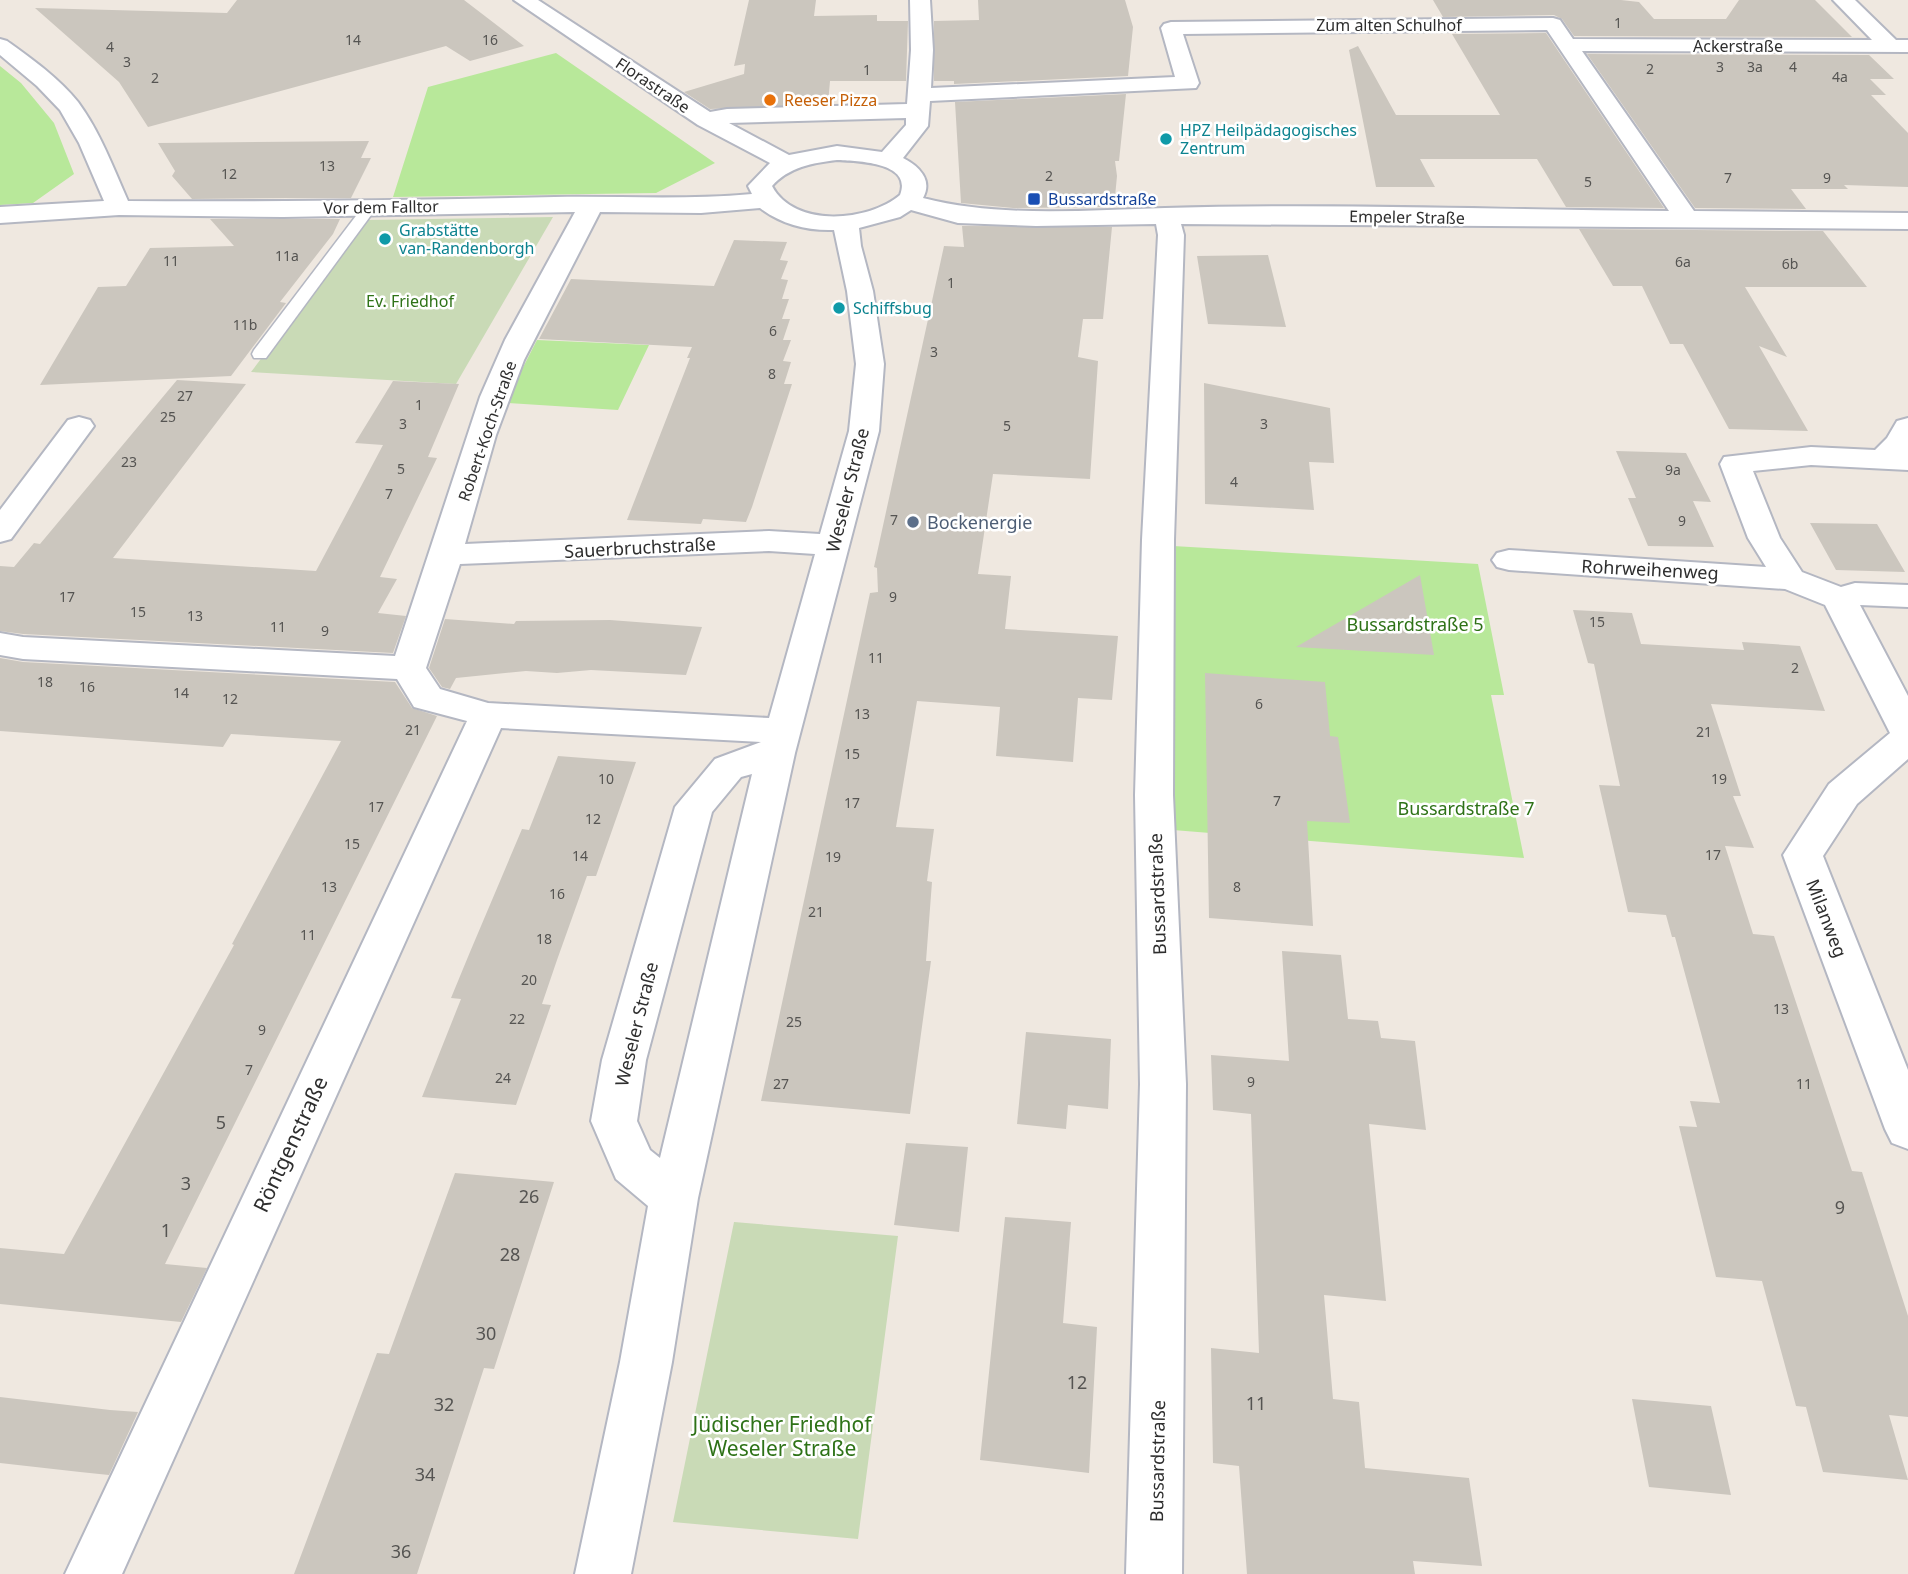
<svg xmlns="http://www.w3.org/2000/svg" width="1908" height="1574" font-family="'Noto Sans',sans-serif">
<rect width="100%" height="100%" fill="#efe8e0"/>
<path fill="#b8e89a" d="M556,53L715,163L656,193L393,197L428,87Z
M0,66L21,83L54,123L74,174L33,203L0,205Z
M537,340L649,345L618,410L508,403L513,387Z
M1173,546L1478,564L1504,695H1491L1524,858L1173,830Z"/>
<path fill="#c9dab6" d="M553,217L456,384L251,372L366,220Z
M734,1222L898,1236L858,1539L673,1522Z"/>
<path fill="#cbc6be" d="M237,0H464L524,46L470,61L446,46L148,127L119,82L35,8L227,13Z
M749,0H816L814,16L877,15V21H908L906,81H830L828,104L710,109L684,92L744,74L745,64L734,66Z
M978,0H1125L1133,27L1128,76L954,84V81H934V21L979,20Z
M1433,0H1621L1639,2L1654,19H1726L1739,0H1815L1852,37L1574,36L1562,19L1554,15L1443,17Z
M1546,33L1664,208L1566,207L1537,159H1420L1435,187H1376L1349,50L1358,46L1396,115H1500L1452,34Z
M1587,54L1869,55L1894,79H1870L1886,95H1871L1908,133V187L1844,185L1848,189H1791L1806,209L1695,208Z
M1126,94L1119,161H1115L1117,176L1114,207L1013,208L961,203L955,102Z
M369,141L361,158H371L351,198H288L192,199L172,176L175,171L158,143Z
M210,219H340L333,234L280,302L286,303L231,376L40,385L98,287L126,286L150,248L234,246Z
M962,226L1112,227L1103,319H1083L1078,357L1098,361L1090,479L993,474L978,574L1011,576L1005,629L1118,636L1112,700L1078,698L1073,762L996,756L1000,707L917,701L896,827L934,829L927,881L932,882L926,961H931L910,1114L761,1101L870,593L878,592L877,568L874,567L944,246L964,247Z
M1579,229L1823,231L1867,287H1745L1787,357L1759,346L1808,431L1729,429L1683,344H1670L1642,286H1613Z
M734,240L787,242L780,260L788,261L781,279L788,280L782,299H789L782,319H790L783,340H791L783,361L791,362L784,384H792L752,507L746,522L703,519L701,524L627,520L690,358H687L692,347L539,339L571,279L714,286Z
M1268,255L1286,327L1208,324L1197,256Z
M177,380L246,384L113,558L316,571L383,445L355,443L393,381L459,384L428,457L437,458L380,577L397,579L378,613L406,616L393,653L23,634L0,631V566L14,567L34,543L40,544Z
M1204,383L1330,408L1334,463L1309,462L1314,510L1205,504Z
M1616,451L1686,453L1711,502L1693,501L1714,547L1648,546L1628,498H1636Z
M1810,523L1877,524L1905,572L1836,570Z
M1420,575L1434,655L1296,647Z
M1573,610L1632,613L1641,644L1744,650L1742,642L1800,646L1825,711L1711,704L1741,796H1733L1754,848L1725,846L1753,934L1774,936L1852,1171L1862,1172L1908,1316V1417L1889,1415L1908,1480L1823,1472L1806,1407L1796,1406L1762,1281L1716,1277L1679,1126L1697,1127L1690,1101L1720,1103L1675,937H1672L1666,915L1628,912L1599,785L1620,786L1594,664L1588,663Z
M445,619L514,624L516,621L610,620L702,627L686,675L591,670L557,673L526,671L456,678L450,689L442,687L429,668Z
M0,658L23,662L395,682L412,708L437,716L165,1264L207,1268L181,1322L0,1304V1248L64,1254L234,945L232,944L341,741L231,734L223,747L0,731Z
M1205,673L1325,682L1330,736L1338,737L1350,823L1307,821L1313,926L1209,918Z
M558,756L636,762L596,876H587L557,960L542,1004L551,1005L516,1105L422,1097L461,999L451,998L470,952L522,829L529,830Z
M1282,951L1341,955L1348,1019L1378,1021L1381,1038L1415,1041L1426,1130L1369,1124L1386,1301L1324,1295L1333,1399L1359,1402L1365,1468L1469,1478L1482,1566L1413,1561L1415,1574H1247L1239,1466L1213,1463L1211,1348L1259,1353L1251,1114L1213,1110L1211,1055L1289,1061Z
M1026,1032L1111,1039L1108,1109L1068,1105L1066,1129L1017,1124Z
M906,1143L968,1147L959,1232L894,1225Z
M455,1173L554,1182L494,1369L484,1368L417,1574H294L377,1353L389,1354Z
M1005,1217L1071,1222L1063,1323L1097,1327L1089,1473L980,1460Z
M0,1397L110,1410L138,1412L109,1475L80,1472L0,1463Z
M1632,1399L1711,1406L1731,1495L1649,1487Z"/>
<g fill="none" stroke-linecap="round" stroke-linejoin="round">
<defs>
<path id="service" d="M370,203L377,207L266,358H254L252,354L254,350L365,204Z"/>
<path id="minor" d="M514,0H538L710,112L727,109L907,104L911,50L910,0H930L933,50L931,88L1175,77L1161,28L1164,24L1171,22L1553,18L1560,20L1573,39L1872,40L1833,0H1855L1896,40H1908V52L1582,51L1694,211L1908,213V229L1181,224L1184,235L1174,540L1173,795L1186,1084L1182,1574H1126L1140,1084L1135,795L1142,540L1158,235L1156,224L1036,226L958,223L911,210L900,217L859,228L861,246L873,291L884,364L879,431L795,753L698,1198L672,1362L631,1574H575L620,1362L648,1206L616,1179L591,1121L602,1060L675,807L715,759L761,742L501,728L122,1574H65L467,721L414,707L397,679L23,659L0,655V633L23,637L395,656L480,397L505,340L575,212L283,217L119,215L0,223V207L104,201L79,143L60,110L37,86L0,55V39L7,41C32,59 59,78 78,102C100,132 113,167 128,201C270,202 412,200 555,197C621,196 686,200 752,194L748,186L770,163L698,125ZM1547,30L1669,211C1501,210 1332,203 1165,208C1085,210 1001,218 923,198C933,180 919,166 903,158L928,126L930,101L1196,88L1199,83L1183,34ZM906,118V125L882,152L837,146L789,155L729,123ZM837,160C857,161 913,162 900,195C868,222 794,228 772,186C789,167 812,163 837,160ZM760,208C781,224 807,231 834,230L847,291L856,364L849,431L820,534L769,531L465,544L496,435L524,360L600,212L701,213ZM769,551L815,554L769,718L488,703L440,689L426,668L460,564ZM752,774L660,1158L650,1150L637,1121L646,1060L712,812L741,777Z
M79,417L90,420L94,426L11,539L0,542V510L68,420Z
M1908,418V470L1811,465L1753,471L1780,538L1802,572L1841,587L1855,583L1908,585V607L1860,605L1908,696V759L1857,804L1823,856L1908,1070V1149L1892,1143L1885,1129L1783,855L1829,784L1890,733L1825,605L1785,589L1509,570L1497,567L1492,560L1497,553L1509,550L1766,567L1748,538L1720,464L1724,457L1811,447L1875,450L1887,438L1897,421Z"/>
</defs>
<use href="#service" stroke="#b4b7c2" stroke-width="3"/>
<use href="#minor" stroke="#b4b7c2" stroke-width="4"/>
<use href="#service" fill="#fff" fill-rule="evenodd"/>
<use href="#minor" fill="#fff" fill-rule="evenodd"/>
</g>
<circle fill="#e8710a" stroke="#fff" stroke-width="2.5" cx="770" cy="100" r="7"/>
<g fill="#0f9aa8" stroke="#fff" stroke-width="2.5">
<circle cx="1166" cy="139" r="7"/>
<circle cx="385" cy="239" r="7"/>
<circle cx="839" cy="308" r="7"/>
</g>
<rect fill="#1a4fb4" stroke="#fff" stroke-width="2.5" x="1027" y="192" width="14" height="14" rx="3.5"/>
<circle fill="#5c6f8a" stroke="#fff" stroke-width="2.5" cx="913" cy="522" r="7"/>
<g text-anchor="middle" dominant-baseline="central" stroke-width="5" stroke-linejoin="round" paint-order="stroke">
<g font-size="14" fill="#555452">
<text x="1618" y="22">1</text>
<text x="353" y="39">14</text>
<text x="490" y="39">16</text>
<text x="110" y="46">4</text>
<text x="127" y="61">3</text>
<text x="1720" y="66">3</text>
<text x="1755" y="66">3a</text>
<text x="1793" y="66">4</text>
<text x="1650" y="68">2</text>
<text x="867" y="69">1</text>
<text x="1840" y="76">4a</text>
<text x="155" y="77">2</text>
<text x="327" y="165">13</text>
<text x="229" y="173">12</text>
<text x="1049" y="175">2</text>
<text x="1728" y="177">7</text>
<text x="1827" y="177">9</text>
<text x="1588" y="181">5</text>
<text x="287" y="255">11a</text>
<text x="171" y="260">11</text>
<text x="1683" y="261">6a</text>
<text x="1790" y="263">6b</text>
<text x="951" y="282">1</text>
<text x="245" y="324">11b</text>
<text x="773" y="330">6</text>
<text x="934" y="351">3</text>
<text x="772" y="373">8</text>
<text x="185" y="395">27</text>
<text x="419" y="404">1</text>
<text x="168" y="416">25</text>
<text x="403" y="423">3</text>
<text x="1264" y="423">3</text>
<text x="1007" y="425">5</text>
<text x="129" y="461">23</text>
<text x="401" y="468">5</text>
<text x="1673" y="469">9a</text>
<text x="1234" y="481">4</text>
<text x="389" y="493">7</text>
<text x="894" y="519">7</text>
<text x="1682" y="520">9</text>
<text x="67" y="596">17</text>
<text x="893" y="596">9</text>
<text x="138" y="611">15</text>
<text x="195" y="615">13</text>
<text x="1597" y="621">15</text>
<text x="278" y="626">11</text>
<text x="325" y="630">9</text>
<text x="876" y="657">11</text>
<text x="1795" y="667">2</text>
<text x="45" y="681">18</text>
<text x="87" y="686">16</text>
<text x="181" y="692">14</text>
<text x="230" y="698">12</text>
<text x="1259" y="703">6</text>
<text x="862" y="713">13</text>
<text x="413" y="729">21</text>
<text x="1704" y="731">21</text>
<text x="852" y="753">15</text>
<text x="606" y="778">10</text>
<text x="1719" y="778">19</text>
<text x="1277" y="800">7</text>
<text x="852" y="802">17</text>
<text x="376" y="806">17</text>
<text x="593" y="818">12</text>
<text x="352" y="843">15</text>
<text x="1713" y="854">17</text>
<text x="580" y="855">14</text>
<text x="833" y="856">19</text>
<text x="329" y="886">13</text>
<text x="1237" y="886">8</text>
<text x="557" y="893">16</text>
<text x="816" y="911">21</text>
<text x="308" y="934">11</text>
<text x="544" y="938">18</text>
<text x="529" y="979">20</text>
<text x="1781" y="1008">13</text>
<text x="517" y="1018">22</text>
<text x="794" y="1021">25</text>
<text x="262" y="1029">9</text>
<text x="249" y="1069">7</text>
<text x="503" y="1077">24</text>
<text x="1251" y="1081">9</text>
<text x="781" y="1083">27</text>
<text x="1804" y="1083">11</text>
</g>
<g font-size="16" fill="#2e2e2e" stroke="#fff">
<text x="1389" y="25">Zum alten Schulhof</text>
<text x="1738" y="46">Ackerstraße</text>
<text transform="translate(653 85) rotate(34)">Florastraße</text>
<text transform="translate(381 207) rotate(-1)">Vor dem Falltor</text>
<text transform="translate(1407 217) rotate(1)">Empeler Straße</text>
<text transform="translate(487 431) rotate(-71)">Robert-Koch-Straße</text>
</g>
<g font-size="16" fill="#c56008" stroke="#fff" text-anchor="start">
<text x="784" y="100">Reeser Pizza</text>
</g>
<g font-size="16" fill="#0d838f" stroke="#fff" text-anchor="start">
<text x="1180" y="130">HPZ Heilpädagogisches<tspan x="1180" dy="18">Zentrum</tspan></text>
<text x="399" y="230">Grabstätte<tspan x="399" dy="18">van-Randenborgh</tspan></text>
<text x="853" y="308">Schiffsbug</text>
</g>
<g font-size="16" fill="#164399" stroke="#fff" text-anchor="start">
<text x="1048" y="199">Bussardstraße</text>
</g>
<g font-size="16" fill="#2e7217" stroke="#fff">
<text x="410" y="301">Ev. Friedhof</text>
</g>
<g font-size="18" fill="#2e2e2e" stroke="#fff">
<text transform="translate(847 490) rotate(-76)">Weseler Straße</text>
<text transform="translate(640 547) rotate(-3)">Sauerbruchstraße</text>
<text transform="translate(1650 569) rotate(3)">Rohrweihenweg</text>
<text transform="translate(1157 894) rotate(-92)">Bussardstraße</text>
<text transform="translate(1827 918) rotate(69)">Milanweg</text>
<text transform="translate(636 1024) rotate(-76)">Weseler Straße</text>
<text transform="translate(1157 1461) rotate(-89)">Bussardstraße</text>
</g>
<g font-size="18" fill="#4e5e75" stroke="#fff" text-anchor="start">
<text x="927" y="522">Bockenergie</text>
</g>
<g font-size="18" fill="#2e7217" stroke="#fff">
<text x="1415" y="624">Bussardstraße 5</text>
<text x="1466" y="808">Bussardstraße 7</text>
</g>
<g font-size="18" fill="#555452">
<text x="221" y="1122">5</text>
<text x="186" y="1183">3</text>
<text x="529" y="1196">26</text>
<text x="1840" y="1207">9</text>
<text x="166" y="1230">1</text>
<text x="510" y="1254">28</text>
<text x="486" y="1333">30</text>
<text x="1077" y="1382">12</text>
<text x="1256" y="1403">11</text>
<text x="444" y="1404">32</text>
<text x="425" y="1474">34</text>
<text x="401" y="1551">36</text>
</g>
<g font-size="21" fill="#2e2e2e" stroke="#fff">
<text transform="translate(290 1144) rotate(-65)">Röntgenstraße</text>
</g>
<g font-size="21" fill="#2e7217" stroke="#fff">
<text x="782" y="1424">Jüdischer Friedhof<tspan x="782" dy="24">Weseler Straße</tspan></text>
</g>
</g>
</svg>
